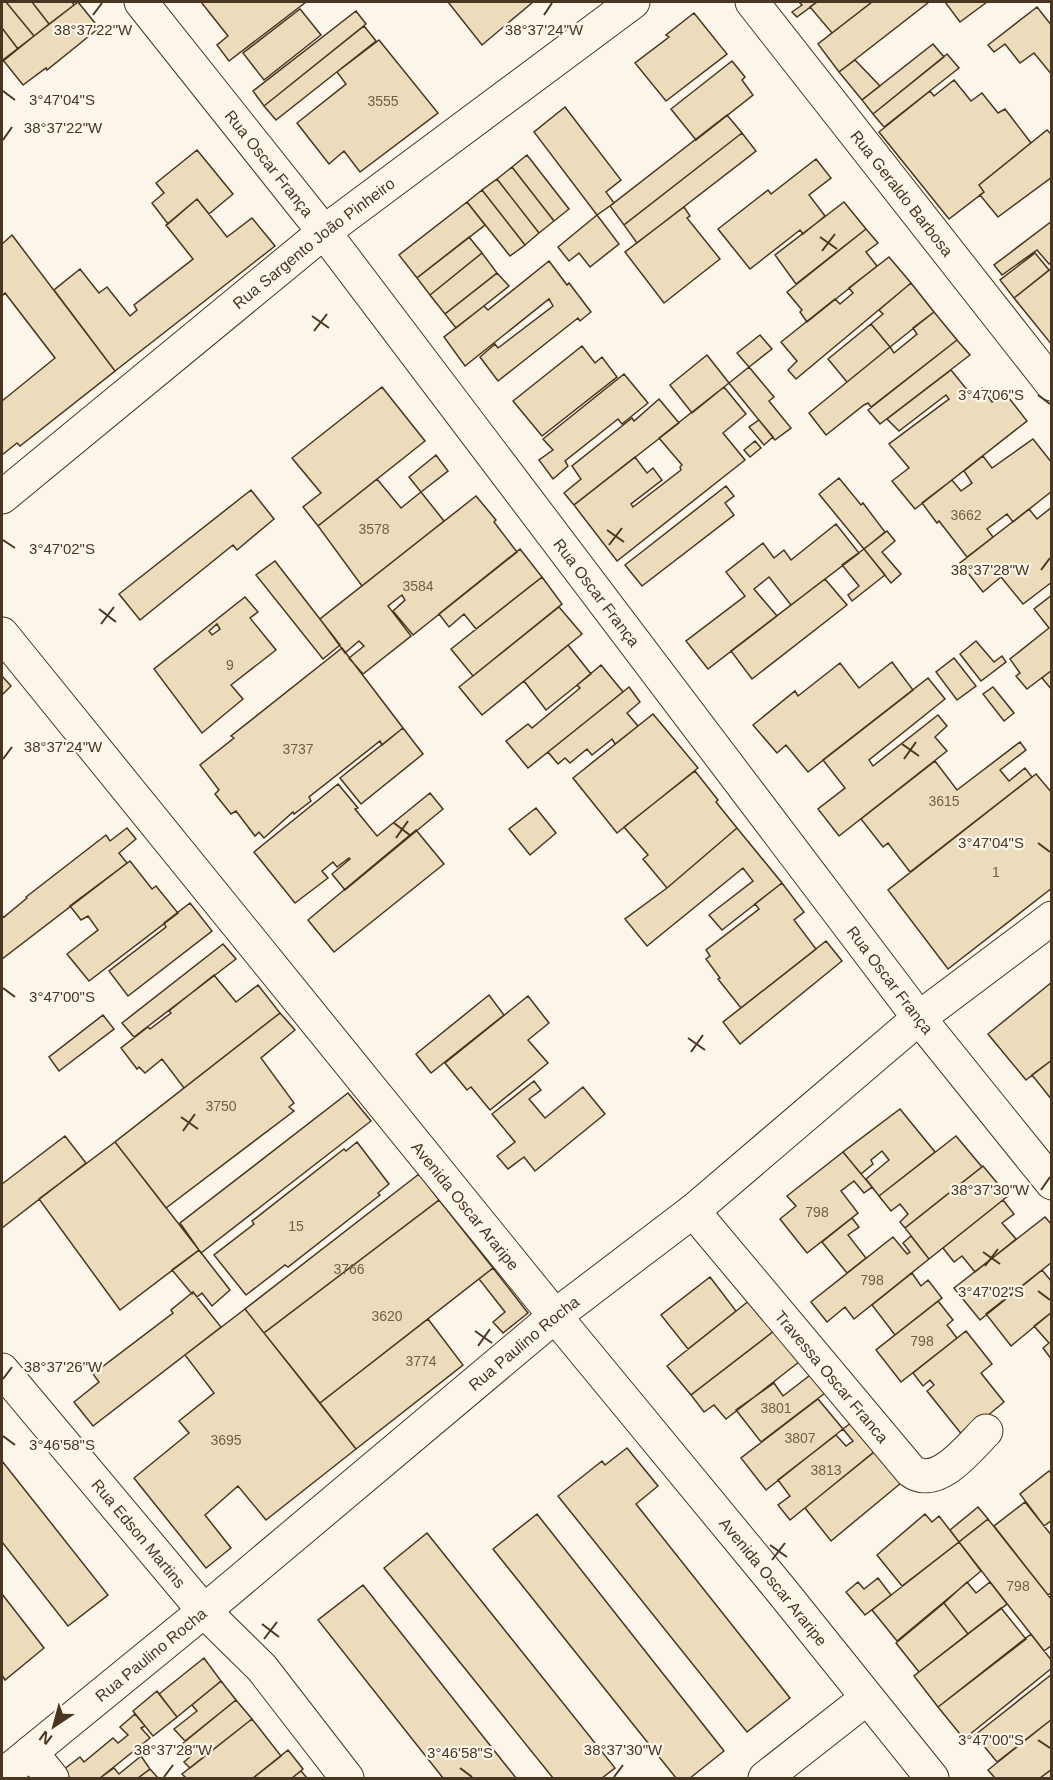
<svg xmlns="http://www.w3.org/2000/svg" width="1053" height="1780" font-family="Helvetica,sans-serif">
<rect width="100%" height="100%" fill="#fbf6e9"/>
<path fill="#ecdcbc" stroke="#4a3520" stroke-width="1.5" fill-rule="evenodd" d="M2,2H6L34,36L18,49L2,28Z
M6,2H32L49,24L34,36Z
M32,2H72L74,5L49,24Z
M78,2L99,28L47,70L46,68L23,85L3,60Z
M201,2H306L229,61L217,45L228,36Z
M448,2H533L482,45Z
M799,2H817L797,17L792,12L802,5Z
M817,2H872L832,33L810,7Z
M872,2H929L839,72L818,44Z
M945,2H987L960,22Z
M1037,7L1052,26V75L1034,53L1020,63L1005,44L994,52L988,45Z
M300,9L321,35L264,80L243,53Z
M356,11L366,24L264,106L253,91Z
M694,13L727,54L666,101L635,63L669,37L666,35Z
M364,26L376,41L276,120L264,106Z
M2,28L18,49L2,62Z
M379,40L438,113L360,172L344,151L329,164L297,123L346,84L337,72Z
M933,44L944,57L873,114L862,100Z
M947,54L959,68L884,127L873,114Z
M855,60L880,86L862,100L839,72Z
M732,61L745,77L742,80L753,95L696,140L671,109Z
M954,80L971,101L982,93L998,113L1005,109L1031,143L979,185L984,192L949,219L879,132L930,91L934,96Z
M565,107L621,180L606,192L614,203L597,215L534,132Z
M727,115L742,133L624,225L610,206Z
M1047,130L1052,135V177L998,217L980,195L984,192L979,185Z
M742,133L756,151L637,243L624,225Z
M197,150L233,194L209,214L197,199L168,224L152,203L164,193L156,183Z
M527,155L569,209L554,221L512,167Z
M816,159L831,178L809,195L825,216L803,234L800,230L750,269L718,229L768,190L771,194Z
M512,167L554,221L539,233L497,179Z
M497,179L539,233L525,245L482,190Z
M482,190L525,245L510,256L467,202Z
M197,199L227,237L252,218L275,246L115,371L54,290L80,269L99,293L107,287L130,316L137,310L134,305L193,259L166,225Z
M467,202L485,225L417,278L399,255Z
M844,202L866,229L796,284L775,255Z
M684,207L690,216L687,218L720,259L664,303L625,252Z
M597,215L619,244L590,267L579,253L569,261L558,247Z
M1052,221V262L1049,264L1037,250L1002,275L994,265Z
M866,229L878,243L866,252L877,266L807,322L800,312L802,310L787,292Z
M12,235L115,371L20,446L17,443L2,455V401L55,358L5,293L2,296V244Z
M469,237L482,253L430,295L417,278Z
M482,253L497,273L445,314L430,295Z
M1035,253L1049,270L1014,298L1000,280Z
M889,257L911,283L796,379L788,370L797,361L781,342L835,299L840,304L853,293L849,288Z
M549,261L567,285L569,283L591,312L580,321L578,318L498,381L480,357L495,344L498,348L553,306L549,299L465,366L444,337L484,306L488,310Z
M1052,268V345L1014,298Z
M497,273L509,286L456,328L445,314Z
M911,283L934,312L890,347L871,324L883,314L879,310Z
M934,312L957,340L871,407L868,403L864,405L826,435L809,413L890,347L894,353L917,334L913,328Z
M871,324L890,347L847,382L828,359Z
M760,335L772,349L749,367L737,353Z
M957,340L970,355L880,424L868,410Z
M582,346L595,363L602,357L617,377L542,436L513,401Z
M707,355L729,383L692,413L670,385Z
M749,367L774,397L769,401L791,428L775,440L729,383Z
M951,370L972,396L982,388L992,402L1005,393L1027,421L915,509L892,481L909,468L889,444L949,399L946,395L899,431L887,419Z
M624,374L648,403L622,424L618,419L565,461L568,466L553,479L539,460L553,450L543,439Z
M382,387L425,441L318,526L303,507L321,493L292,458Z
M724,387L746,414L723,433L745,460L617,561L574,505L635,457L647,473L653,468L662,480L631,504L633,507L681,470L680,467L682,465L659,438Z
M659,399L679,423L574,505L564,493L581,479L572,466L632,418L634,421Z
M759,420L773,437L764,445L749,427Z
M1033,439L1052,463V491L1013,522L1007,514L987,529L993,537L967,557L939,521L937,523L922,503L952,480L961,491L972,483L964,471L983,456L992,468Z
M755,441L761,448L750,457L744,450Z
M436,455L448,471L421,492L409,477Z
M839,478L861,505L863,503L885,532L864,549L819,494Z
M377,479L401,508L421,492L444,521L362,586L318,526Z
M726,486L734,496L725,503L734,515L642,586L625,565Z
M251,490L274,519L237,550L233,545L140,620L119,594Z
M476,496L496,520L494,522L517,552L413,635L393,611L405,600L402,595L388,606L411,636L363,674L349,658L364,646L359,641L345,653L320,619Z
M1052,507V582L1023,604L1001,577L983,592L960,563L1029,509L1037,519Z
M836,524L859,553L791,605L769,577L754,589L777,616L708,669L686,641L745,596L726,572L763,543L774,558L784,550L791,560Z
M887,531L895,541L882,552L901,574L891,583L864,549Z
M520,549L542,577L476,629L464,614L449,627L439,614Z
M864,549L885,575L852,601L848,595L859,586L842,565Z
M275,561L340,645L323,659L256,575Z
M542,577L562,604L473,676L451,649Z
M825,579L847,605L752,679L731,651Z
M1052,595V670L1027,689L1016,676L1020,673L1010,659L1049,628L1034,609Z
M245,597L258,612L250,618L276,650L231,685L243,699L202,733L154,669ZM217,624L220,629L212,635L209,631Z
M559,607L582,634L482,715L459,687Z
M976,641L994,662L1002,656L1006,662L981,681L960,654Z
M568,645L591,674L546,710L524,681Z
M342,648L403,728L382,745L380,741L309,797L311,801L294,814L293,812L264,838L259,832L255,836L236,811L231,814L215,794L219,790L200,765L234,738L231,736Z
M954,658L976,686L957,700L936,672Z
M892,662L913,690L808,772L786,745L777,753L753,725L795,691L798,696L840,663L859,688Z
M601,665L623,692L528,768L506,741L528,724L532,728L580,688L577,685Z
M1052,670V690L1042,678Z
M2,676L11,686L2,695Z
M928,678L945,699L869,760L873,766L938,715L947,726L935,737L947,751L839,836L818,809L845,788L823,760Z
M629,687L640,702L627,713L638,726L615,744L612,739L592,755L587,749L570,763L565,758L558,764L548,752Z
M993,687L1014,713L1004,721L983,694Z
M653,714L698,768L617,833L573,778Z
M403,728L423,754L361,804L340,778Z
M1020,742L1026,750L1000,770L1009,781L1025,768L1032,777L910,872L888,843L883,847L861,819L935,761L957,790Z
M695,771L718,800L716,802L737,828L667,888L643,859L648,855L624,827Z
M1036,774L1052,793V888L948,969L888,890Z
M338,784L358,808L355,809L377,836L430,793L443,809L345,890L332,874L350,859L349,858L337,867L333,862L322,871L328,878L295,903L254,852Z
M536,808L556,833L530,855L509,829Z
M127,828L136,839L119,853L127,863L2,959V916L4,917L27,898L26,897L106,835L110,841Z
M737,828L782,883L722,930L709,915L753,881L743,868L647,946L625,919L667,888Z
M416,830L444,864L334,952L308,920Z
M130,861L152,889L156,886L178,913L89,981L67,954L98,930L88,916L81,920L70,906Z
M782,883L804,912L794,920L816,949L741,1008L718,979L720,978L706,959L710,956L706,950L759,909L755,904Z
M190,903L212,931L128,996L109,971L166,927L164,923Z
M826,941L842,961L740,1044L723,1022Z
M223,944L236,959L134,1037L122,1023Z
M214,975L236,1002L258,985L280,1013L184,1088L162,1059L145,1073L139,1067L137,1069L121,1048L148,1027L150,1029L171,1013L169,1011Z
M1052,982V1060L1026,1080L988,1034Z
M489,995L504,1015L431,1073L416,1054Z
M528,996L549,1023L528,1040L548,1063L490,1110L471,1087L467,1090L445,1063Z
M280,1013L295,1030L261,1058L294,1103L289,1107L294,1111L166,1208L115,1142Z
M103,1015L114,1029L59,1071L49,1057Z
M1052,1060V1100L1032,1075Z
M534,1081L541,1090L529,1099L545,1118L583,1087L605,1114L535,1171L524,1157L508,1169L497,1156L515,1142L492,1114Z
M348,1093L371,1121L201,1253L180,1223Z
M900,1109L935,1152L879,1196L866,1179L889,1160L882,1151L871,1160L873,1164L861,1174L843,1152Z
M65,1136L86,1163L2,1228V1184Z
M956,1136L982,1167L905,1228L900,1222L908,1214L900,1204L891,1211L879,1196Z
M115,1142L199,1250L120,1310L39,1199Z
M357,1142L389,1184L378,1193L380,1195L288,1267L285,1265L246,1295L214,1255L254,1224L252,1221L344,1149L346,1151Z
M843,1152L872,1187L864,1193L854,1181L841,1191L858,1213L807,1253L780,1219L796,1206L787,1196Z
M983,1166L1008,1196L929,1259L905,1228Z
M419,1174L439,1200L264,1333L245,1309Z
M439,1200L493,1268L320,1403L264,1333Z
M1003,1200L1014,1214L1002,1223L1016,1239L975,1272L962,1256L954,1262L943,1248Z
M1045,1217L1052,1225V1262L980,1320L954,1288Z
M852,1218L859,1227L848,1235L866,1258L847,1273L822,1242Z
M911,1236L929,1259L854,1319L845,1307L827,1322L811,1302L812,1301L893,1237L907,1254L910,1252L903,1243Z
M199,1250L230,1290L212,1306L202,1293L197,1297L193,1292L192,1294L172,1270Z
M493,1268L528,1313L503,1333L493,1322L505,1312L479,1279Z
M1042,1270L1052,1282V1312L1011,1346L986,1314Z
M912,1273L921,1286L928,1280L942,1298L895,1335L872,1305Z
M710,1277L736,1311L688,1349L661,1315Z
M193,1292L221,1327L93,1426L74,1402L99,1382L93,1374L173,1313L171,1310Z
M755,1296L779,1327L691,1395L667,1366Z
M938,1301L953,1320L947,1325L957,1338L901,1382L876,1350Z
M245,1309L356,1449L266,1520L238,1486L205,1515L231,1548L206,1568L134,1478L189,1433L179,1421L214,1393L185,1355Z
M1052,1312V1360L1043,1348L1049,1343L1034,1326Z
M428,1319L463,1365L356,1449L320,1403Z
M774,1331L799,1362L726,1419L714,1405L704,1412L691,1395Z
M966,1331L992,1364L981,1373L1004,1402L963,1436L927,1391L934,1385L930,1380L923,1386L913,1373Z
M818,1369L833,1387L761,1442L736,1410L774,1383L783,1396Z
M818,1399L843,1429L766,1490L741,1458Z
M860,1416L883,1445L790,1520L778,1505L790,1496L778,1480L836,1435L846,1446L853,1441L843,1429Z
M627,1448L658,1486L636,1504L790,1698L747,1732L558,1496L602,1461L605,1465Z
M875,1451L901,1483L831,1541L805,1508Z
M2,1461L108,1595L68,1626L2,1542Z
M1049,1471L1052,1474V1520L1044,1526L1020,1494Z
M1025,1502L1052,1536V1592L1048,1595L994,1526Z
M978,1507L988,1519L959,1542L950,1530Z
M537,1514L724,1751L690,1778H676L493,1549Z
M925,1514L932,1522L939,1516L959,1542L902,1586L877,1555Z
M988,1519L1052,1600V1645L1044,1651L959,1542Z
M427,1533L615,1768L602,1778H553L384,1568Z
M959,1542L981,1571L897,1641L872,1610Z
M878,1578L891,1595L865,1615L846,1592L858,1582L864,1589Z
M967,1582L976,1593L990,1582L1007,1604L968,1634L944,1603Z
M363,1585L413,1648L516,1778H443L318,1620Z
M2,1594L44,1648L5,1680L2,1675Z
M944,1603L968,1634L919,1672L896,1643Z
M1001,1608L1026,1639L938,1707L914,1676Z
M1031,1634L1052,1661V1668L964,1739L938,1707Z
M204,1658L221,1681L177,1717L159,1694Z
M1052,1674V1719L997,1762L975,1735Z
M221,1681L236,1700L185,1741L174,1729L197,1711L192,1705Z
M157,1691L177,1717L153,1736L133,1711Z
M236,1700L252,1719L190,1768L184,1762L192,1755L182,1744Z
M135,1714L145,1726L141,1728L150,1738L100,1778H70L63,1770L80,1757L84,1762L113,1738L118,1743L128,1735L120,1727Z
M252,1719L281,1756L253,1778H186L182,1774Z
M1052,1719V1769L1040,1778H995L988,1770Z
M288,1750L303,1769L292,1778H253Z
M141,1756L150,1769L138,1778H100L114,1768L119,1774Z
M150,1769L158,1778H138Z
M1052,1769V1778H1040Z
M301,1771L307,1778H292Z"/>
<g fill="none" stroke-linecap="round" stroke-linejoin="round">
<defs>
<g id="street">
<path id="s1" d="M141,2L324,232L919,1018L1052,1183"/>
<path id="s2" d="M752,2L1052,384"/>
<path id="s3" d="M2,634L555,1316L781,1590L932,1778"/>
<path id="s4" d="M693,1211L911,1471C937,1490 969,1448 986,1431"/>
<path id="s5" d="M2,1370L204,1611L262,1668L347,1778"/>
<path d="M31,1752L52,1778"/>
<path id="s6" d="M2,1776L204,1611L555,1316L693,1211L919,1018L1052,918"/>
<path d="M765,1778L867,1698"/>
</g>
<g id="secondary">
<path id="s7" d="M2,497L324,232L633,2"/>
</g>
</defs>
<use href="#street" stroke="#4a3520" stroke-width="35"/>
<use href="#secondary" stroke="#4a3520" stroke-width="35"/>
<use href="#street" stroke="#fbf6e9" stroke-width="33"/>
<use href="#secondary" stroke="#fbf6e9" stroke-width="33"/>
</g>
<path fill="none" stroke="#4a3520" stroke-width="2" d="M93,15L102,3M544,15L552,3M3,91L15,100M3,140L12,127M820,237L837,249M822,251L835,234M312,316L329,328M314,331L327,314M1038,395L1050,404M607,530L624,542M3,540L15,548M609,545L622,528M1041,570L1050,558M99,609L116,622M101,624L114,607M902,744L919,756M3,759L12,747M904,759L916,742M394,823L411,836M396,838L408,821M1038,843L1050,852M3,988L15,997M688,1038L705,1050M691,1052L703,1035M181,1117L198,1129M183,1131L195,1114M1041,1190L1050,1177M983,1252L1000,1264M985,1266L998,1249M1038,1291L1050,1300M475,1331L492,1343M478,1346L490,1329M3,1379L12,1367M3,1436L15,1445M770,1545L787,1557M772,1560L785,1543M262,1624L279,1637M264,1639L277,1622M1038,1740L1050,1748M460,1768L472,1777M164,1777L173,1765M614,1777L623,1765"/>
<g text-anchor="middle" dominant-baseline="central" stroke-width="4.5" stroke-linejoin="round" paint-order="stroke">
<g font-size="14" fill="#725f47">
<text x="383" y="101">3555</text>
<text x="966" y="515">3662</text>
<text x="374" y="529">3578</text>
<text x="418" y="586">3584</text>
<text x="230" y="665">9</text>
<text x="298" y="749">3737</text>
<text x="944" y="801">3615</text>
<text x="996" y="872">1</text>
<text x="221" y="1106">3750</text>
<text x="817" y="1212">798</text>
<text x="296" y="1226">15</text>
<text x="349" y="1269">3766</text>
<text x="872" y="1280">798</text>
<text x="387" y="1316">3620</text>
<text x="922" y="1341">798</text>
<text x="421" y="1361">3774</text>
<text x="776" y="1408">3801</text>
<text x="800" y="1438">3807</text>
<text x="226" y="1440">3695</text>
<text x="826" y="1470">3813</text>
<text x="1018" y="1586">798</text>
</g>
<g font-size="16" fill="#4a3520" stroke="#fbf6e9">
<text stroke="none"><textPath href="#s1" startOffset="206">Rua Oscar França</textPath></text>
<text stroke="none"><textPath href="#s2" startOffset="243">Rua Geraldo Barbosa</textPath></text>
<text stroke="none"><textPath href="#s7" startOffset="402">Rua Sargento João Pinheiro</textPath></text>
<text stroke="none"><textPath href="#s1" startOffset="746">Rua Oscar França</textPath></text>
<text stroke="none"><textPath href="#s1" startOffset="1232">Rua Oscar França</textPath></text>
<text stroke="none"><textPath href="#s3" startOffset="736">Avenida Oscar Araripe</textPath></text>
<text stroke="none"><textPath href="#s6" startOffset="678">Rua Paulino Rocha</textPath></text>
<text stroke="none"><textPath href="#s4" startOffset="216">Travessa Oscar Franca</textPath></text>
<text stroke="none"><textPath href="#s5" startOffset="213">Rua Edson Martins</textPath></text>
<text stroke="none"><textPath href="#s3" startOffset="1222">Avenida Oscar Araripe</textPath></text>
<text stroke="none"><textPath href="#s6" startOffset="192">Rua Paulino Rocha</textPath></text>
</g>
</g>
<g font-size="15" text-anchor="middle" fill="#4a3520" stroke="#fbf6e9" stroke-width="4.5" stroke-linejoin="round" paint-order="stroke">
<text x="93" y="35">38°37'22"W</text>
<text x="544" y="35">38°37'24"W</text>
<text x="62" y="105">3°47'04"S</text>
<text x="63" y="133">38°37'22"W</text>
<text x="991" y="400">3°47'06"S</text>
<text x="62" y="554">3°47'02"S</text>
<text x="990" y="575">38°37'28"W</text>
<text x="63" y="752">38°37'24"W</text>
<text x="991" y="848">3°47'04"S</text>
<text x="62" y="1002">3°47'00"S</text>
<text x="990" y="1195">38°37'30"W</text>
<text x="991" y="1297">3°47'02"S</text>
<text x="63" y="1372">38°37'26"W</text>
<text x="62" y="1450">3°46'58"S</text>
<text x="991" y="1745">3°47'00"S</text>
<text x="173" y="1755">38°37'28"W</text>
<text x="623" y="1755">38°37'30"W</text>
<text x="460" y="1758">3°46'58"S</text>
</g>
<rect width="1053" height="1780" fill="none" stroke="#4a3520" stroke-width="6"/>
<g transform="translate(54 1726) rotate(216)" stroke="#fbf6e9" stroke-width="4.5" paint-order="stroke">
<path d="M0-4.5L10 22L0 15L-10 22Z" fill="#4a3520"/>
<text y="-9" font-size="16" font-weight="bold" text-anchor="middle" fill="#4a3520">N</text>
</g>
</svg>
